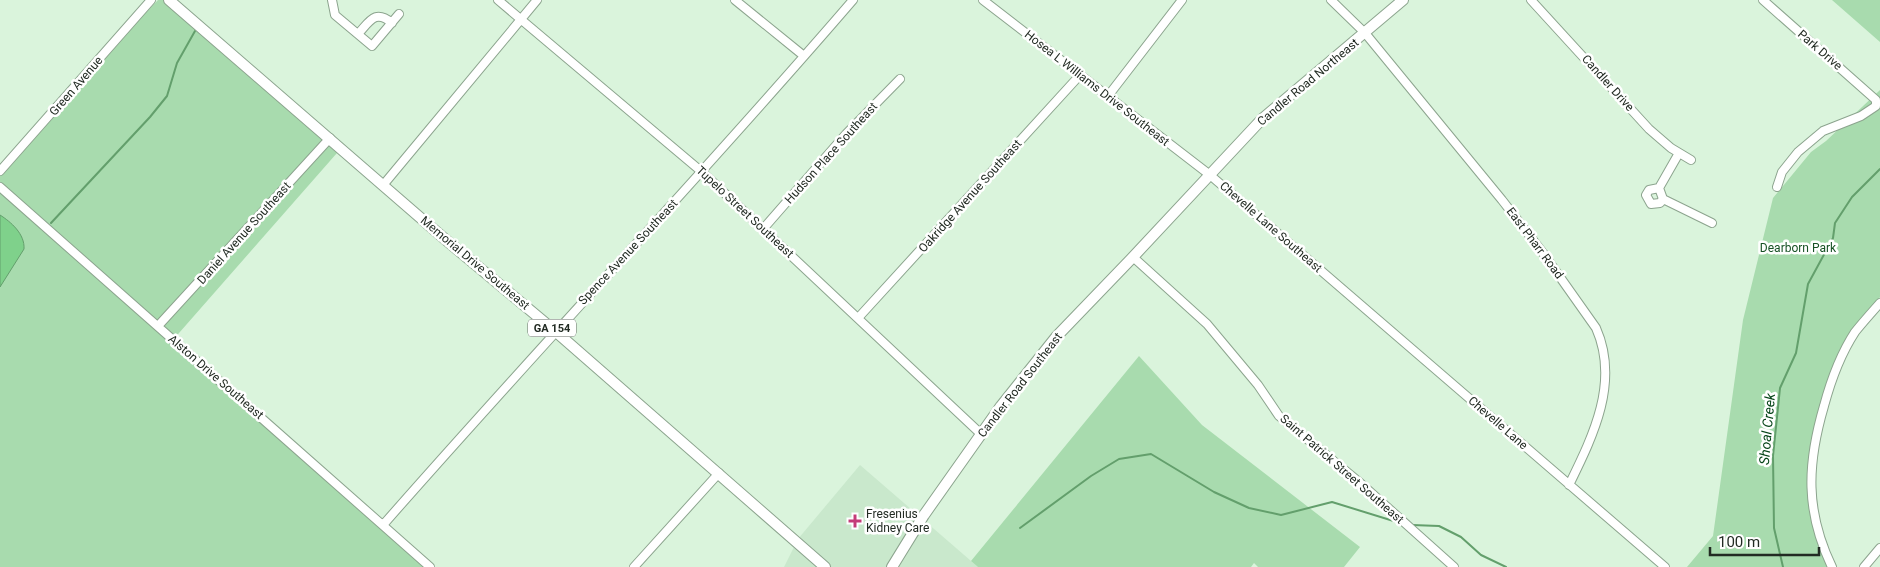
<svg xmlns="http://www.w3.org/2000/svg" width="1880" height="567" font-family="Roboto,sans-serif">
<rect width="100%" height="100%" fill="#daf4dc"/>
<path fill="#c9e8cc" d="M860,465L978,567H784L798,539Z"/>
<path fill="#a8dbae" d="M158,0H175L344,145L172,341L426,567H0V164Z
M1832,0H1880V42Z
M1880,90V297L1831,379L1810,467L1821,538L1835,567H1687L1713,536L1743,320L1773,198L1811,152L1826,141Z
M1139,356L1202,425L1360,547L1344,567H1258L1254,563L1251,567H978L971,561Z"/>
<path fill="#7fd18b" stroke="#639f6c" d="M0,215C11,222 25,234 24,249L0,287Z"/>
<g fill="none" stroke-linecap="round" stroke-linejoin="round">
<path stroke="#639f6c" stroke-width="2" d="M51,223L150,117L167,96L177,63L195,31
M1412,525L1439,526L1461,537L1481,555L1506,567
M1020,528L1091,476L1119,459L1151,454L1214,492L1249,508L1281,515L1332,502L1400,523
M1783,567L1774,528L1773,456L1780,388L1796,353L1808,284L1833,238L1835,223L1852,197L1880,169"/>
<defs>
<path id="minor" d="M332,0L335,15L372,46L399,14
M498,0L702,172L981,434
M735,0L804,56
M983,0L1210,175L1665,567
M1331,0L1365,33L1502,200L1543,253L1596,328C1620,382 1593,436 1569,485
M1531,0L1649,129L1671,148L1691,160
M1763,0L1876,100V106L1861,116L1823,131L1798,152L1782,172L1777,187
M358,34C370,21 375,9 392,23
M1108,96L1182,0
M1679,153L1659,188L1663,199L1712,223
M0,171L151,0
M384,184L537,0
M0,187L430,567
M1659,188L1649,190L1646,195L1651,204L1660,203L1663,199
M763,229L846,134L900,79
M1133,257L1207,324L1258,385L1279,416L1358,481L1454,567
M859,317L1080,75
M158,326L330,138
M383,525C538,348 700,178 853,0
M634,567L719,473
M1832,567C1805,511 1807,464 1824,406C1831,380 1840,355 1855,332C1863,322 1872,312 1880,303
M1864,567L1880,548"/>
<path id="major" d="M169,0L446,240L555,331L825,567
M892,567L924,515L1001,406L1056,337L1133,257L1262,119L1403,0"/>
</defs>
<use href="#minor" stroke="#8ca48e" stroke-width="10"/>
<use href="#major" stroke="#8ca48e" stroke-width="12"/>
<use href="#minor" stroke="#fff" stroke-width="8"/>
<use href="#major" stroke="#fff" stroke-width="10"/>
</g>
<path fill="#c43c78" stroke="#fff" stroke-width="2" d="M852.5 513.5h5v5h5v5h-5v5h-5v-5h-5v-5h5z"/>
<g text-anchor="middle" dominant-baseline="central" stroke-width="5" stroke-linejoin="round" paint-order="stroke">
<rect fill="#fff" stroke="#646b65" stroke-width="1" x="528" y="319.5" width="48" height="17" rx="4"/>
<g font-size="11" font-weight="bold" fill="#222b23">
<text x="552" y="328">GA 154</text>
</g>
<g font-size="12" fill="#222b23" stroke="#fff">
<text transform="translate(1820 50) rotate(41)">Park Drive</text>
<text transform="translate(1308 82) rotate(-40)">Candler Road Northeast</text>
<text transform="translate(1608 83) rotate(48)">Candler Drive</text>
<text transform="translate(76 86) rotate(-49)">Green Avenue</text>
<text transform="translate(1097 88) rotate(38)">Hosea L Williams Drive Southeast</text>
<text transform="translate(831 153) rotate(-48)">Hudson Place Southeast</text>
<text transform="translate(970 196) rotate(-48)">Oakridge Avenue Southeast</text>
<text transform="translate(745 212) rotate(43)">Tupelo Street Southeast</text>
<text transform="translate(1271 227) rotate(41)">Chevelle Lane Southeast</text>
<text transform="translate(244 233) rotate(-48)">Daniel Avenue Southeast</text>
<text transform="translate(1535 243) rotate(53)">East Pharr Road</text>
<text transform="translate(628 252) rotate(-47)">Spence Avenue Southeast</text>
<text transform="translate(475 263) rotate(40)">Memorial Drive Southeast</text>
<text transform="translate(216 377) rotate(41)">Alston Drive Southeast</text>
<text transform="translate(1020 385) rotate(-52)">Candler Road Southeast</text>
<text transform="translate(1498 423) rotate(41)">Chevelle Lane</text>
<text transform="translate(1342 469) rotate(41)">Saint Patrick Street Southeast</text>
</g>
<g font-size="12" fill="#165124" stroke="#fff">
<text x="1798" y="248">Dearborn Park</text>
</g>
<g font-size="12" fill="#222b23" stroke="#fff" text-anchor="start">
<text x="866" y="514">Fresenius<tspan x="866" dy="14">Kidney Care</tspan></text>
</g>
<g font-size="14" font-style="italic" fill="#074619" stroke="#fff">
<text transform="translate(1767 429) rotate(-85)">Shoal Creek</text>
</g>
</g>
<path d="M1710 547v8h109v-8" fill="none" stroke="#222b23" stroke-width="2.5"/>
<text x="1718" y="547" font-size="15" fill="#222b23" stroke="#ffffff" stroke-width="4" paint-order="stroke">100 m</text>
</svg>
